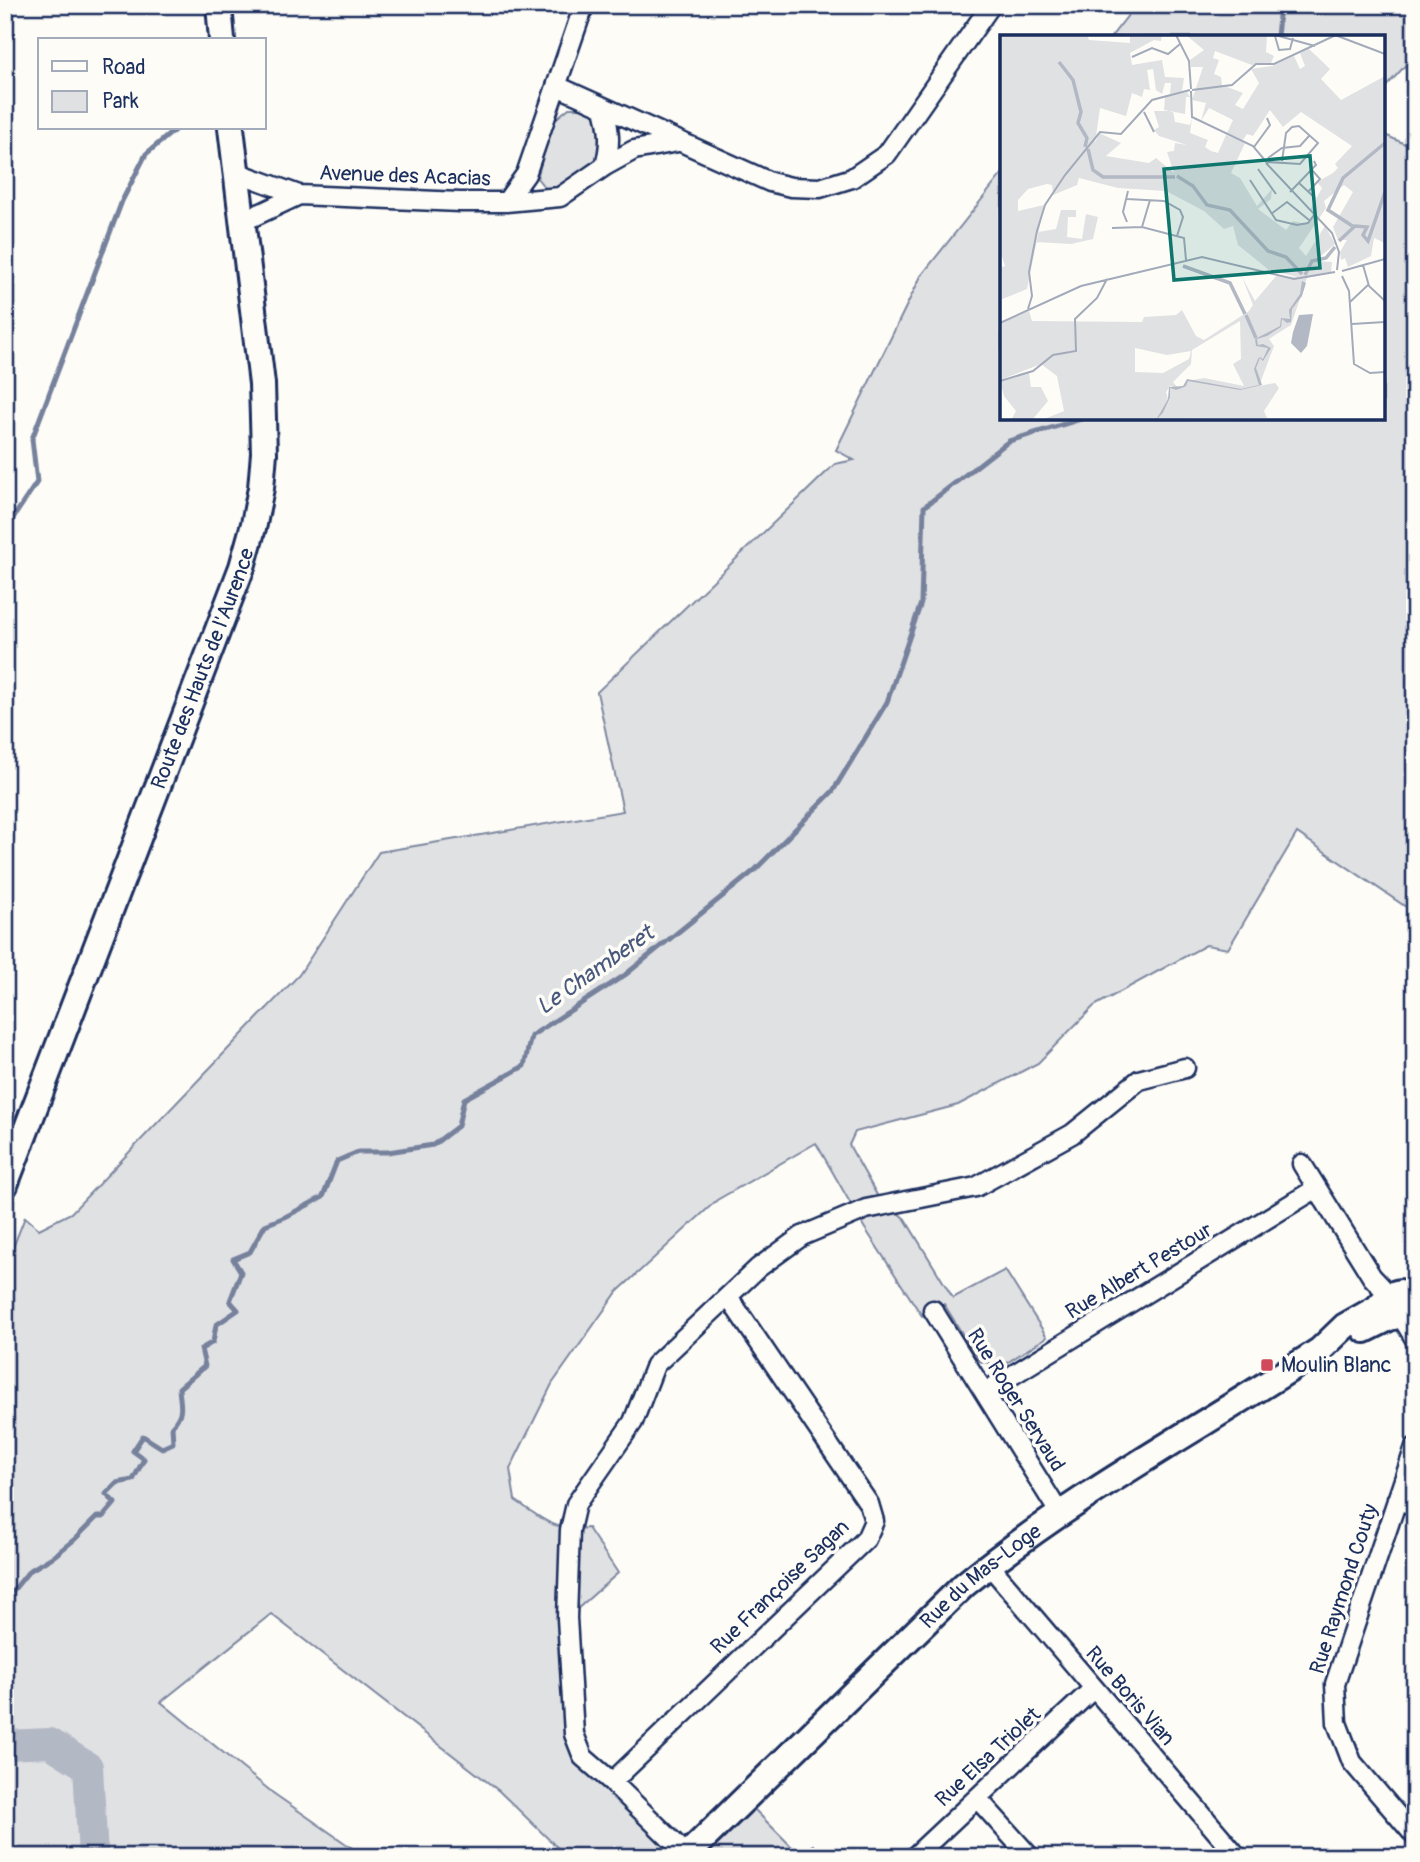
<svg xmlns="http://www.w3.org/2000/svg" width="1420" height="1862" font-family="Pangolin,sans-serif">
<rect width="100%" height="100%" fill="#fdfcf7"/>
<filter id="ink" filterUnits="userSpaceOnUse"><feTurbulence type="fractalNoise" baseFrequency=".0143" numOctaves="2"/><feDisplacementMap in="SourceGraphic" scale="14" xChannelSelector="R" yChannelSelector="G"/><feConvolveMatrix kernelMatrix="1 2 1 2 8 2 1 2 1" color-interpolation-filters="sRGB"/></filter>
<g filter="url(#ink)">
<path fill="#e0e1e3" stroke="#7e88a0" stroke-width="2" d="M1136,5H1415V55L1383,90V37H1111Z
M569,108H585L600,116L604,127L599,163L555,190L545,188L537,178L553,121Z
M1415,127V913L1297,833L1228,949L1206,945L1094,1006L1038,1063L958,1105L855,1132L849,1145L877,1195L905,1219L953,1298L1005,1270L1047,1337L1002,1366L979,1361L944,1304L922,1316L864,1227L816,1143L717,1200L617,1292L552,1384L510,1469L515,1500C541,1518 554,1532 588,1528L618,1573L567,1618L574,1734L687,1855L744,1799L801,1856L813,1845L824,1857H567L499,1791L271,1614L161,1702L273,1793L365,1857H108L95,1765L83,1857H5V1268L25,1217L39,1229L71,1213L299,975L379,852L623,811L597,692L835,464L854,460L836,450L921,276L1002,174V418H1383V134L1405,144Z"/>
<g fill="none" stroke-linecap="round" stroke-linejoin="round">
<path stroke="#76819c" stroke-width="5" d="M1277,37L1280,5
M5,530L37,482L32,439L122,201L146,154L177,128
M5,1594L12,1592L29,1571L54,1556L75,1539L97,1517H103L115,1503L106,1494L117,1483L133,1480L144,1459L133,1451L143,1436L162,1448L173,1443L172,1426C185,1411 180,1406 179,1388L205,1366L201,1349L213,1342L216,1325L238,1310L230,1301L241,1272L233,1259L250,1252L265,1225L285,1217L323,1197L337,1161L358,1152H388L433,1145L458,1126L464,1099L524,1066L531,1036L625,975L755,870L833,791L887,702L921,603L924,507L1009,441L1084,418"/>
<path stroke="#b3b8c5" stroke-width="30" d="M5,1745L50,1743L88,1767L93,1857"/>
<defs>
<path id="street" d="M557,86L770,182L791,187L820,188L852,178L887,154L991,5
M604,108C610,132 611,143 605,166
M236,172L299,195L460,202H506L526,174L584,5
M506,202L560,197L605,166L634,150L678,142
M242,222L299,195
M1302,1164L1372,1277L1389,1295
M933,1310L1060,1514
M1401,1316L1415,1339
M985,1392L1317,1188
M1415,1447L1335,1684L1337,1723L1352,1762L1415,1836
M1397,1499L1415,1506
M990,1563L996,1573L1238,1857
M612,1782L866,1539L874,1521L869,1504L729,1298
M977,1798L1030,1857
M687,1855L612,1782L583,1757L574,1734L567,1618L570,1530L576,1504L633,1422L655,1365L758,1268L802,1236L866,1209L976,1187L1072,1134L1139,1080L1185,1068
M914,1857L1093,1689"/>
<g id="secondary">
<path d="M219,5L222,40"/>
<path id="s1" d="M5,1185L242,567L254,524L261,488L264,453L262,384L231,128"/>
<path d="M1365,1330L1389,1318L1405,1314L1410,1307L1408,1298"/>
<path id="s2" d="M685,1857L964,1585C1074,1495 1201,1428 1320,1350L1345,1326L1377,1308L1389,1295L1400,1292L1408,1298"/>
</g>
</defs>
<use href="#street" stroke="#1b2f5e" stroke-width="23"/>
<use href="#secondary" stroke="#1b2f5e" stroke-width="30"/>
<use href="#street" stroke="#fdfcf7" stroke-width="18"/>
<use href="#secondary" stroke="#fdfcf7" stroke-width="24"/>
</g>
</g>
<rect fill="#d1495b" stroke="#fdfcf7" stroke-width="2.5" x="1260" y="1358" width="14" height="14" rx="3.5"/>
<g text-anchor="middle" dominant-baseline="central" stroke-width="7" stroke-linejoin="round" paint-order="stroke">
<g font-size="21" fill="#1b2f5e" stroke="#fdfcf7">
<text transform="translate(405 176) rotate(2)">Avenue des Acacias</text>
<text stroke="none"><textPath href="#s1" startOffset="553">Route des Hauts de l'Aurence</textPath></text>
<text transform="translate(1139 1271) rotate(-31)">Rue Albert Pestour</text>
<text transform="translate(1016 1400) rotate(58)">Rue Roger Servaud</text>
<text stroke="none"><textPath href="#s2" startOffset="408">Rue du Mas-Loge</textPath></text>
<text transform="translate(780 1587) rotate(-44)">Rue Françoise Sagan</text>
<text transform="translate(1344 1589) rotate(-72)">Rue Raymond Couty</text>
<text transform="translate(1130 1696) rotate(49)">Rue Boris Vian</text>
<text transform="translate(988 1757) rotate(-43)">Rue Elsa Triolet</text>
</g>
<g font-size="21" fill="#1b2f5e" stroke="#fdfcf7" text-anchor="start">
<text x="1281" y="1365">Moulin Blanc</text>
</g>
<g font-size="23" font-style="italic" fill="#49587d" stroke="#fdfcf7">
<text transform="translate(595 970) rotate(-35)">Le Chamberet</text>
</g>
</g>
<g transform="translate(1000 35)">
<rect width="385" height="385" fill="#fdfcf7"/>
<path d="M0,0H87L89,5L130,8V0H162L161,6L154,5L130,18L132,30L162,25L165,42L184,43L182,56L170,59L171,48H165L162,59L156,55L153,34L147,35L150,55L144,54L142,62L132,58L126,81L100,73L95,108L99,98L121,108L106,121L149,128L156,123L174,138L167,117L174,116L175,108L187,110L159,101L154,95L159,92L154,76H173L175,87L190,90L192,83L190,98L208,105L205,112L211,116L218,118L226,100L245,108L231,138L240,143L257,171L272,154L271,164L258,174L286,195L293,186L306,189L314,179L310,175L322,153L317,147L333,138L338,133L335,129L352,111L301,77L283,92L270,75L253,101L247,99L243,105L227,98L233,85L209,73L201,86L206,68L192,65L203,32H191L190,25L204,15L186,0H267L266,17L274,21L271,28L252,30L215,16L213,23L219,25L214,39L221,42L222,50L243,58L235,70L243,74L259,48L251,34L272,31L294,21L300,34L305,31L300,18L309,14L330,34L321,44L341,65L385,41V208L374,203L371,221L348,232L345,223L341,225L340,217L347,205H338L333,192L353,157L344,150L324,166L326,173L299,213L306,221L325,191L335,209L315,226L332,227L331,238L307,243L291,290L269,304L274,311L259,351L275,348L279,353L264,376L267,383L42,385L64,376L57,341L41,329L0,345V289L29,276L32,286L142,287L144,282L176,280L182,275L196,301L204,305L249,276L253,270L242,242L255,266L276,241L298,242L269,235L238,210L233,191L224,194L204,176L166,156L118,153L79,143L77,150L53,160L52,150L47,149L28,154L18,165V176L44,170L27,254L0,265V233L5,231L0,215ZM240,286L241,324L233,329L244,351L204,343L187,346L182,353L176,355L170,353V364L163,378L159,382L168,364L166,357L170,351L178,353L173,347L191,329L192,315ZM135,313L167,320L191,316L189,324L163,338L135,337ZM187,57L190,62H186L185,79L164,75L165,62ZM61,175H76V182H68L67,202L82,204L86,179L98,182L93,204L71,209L36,207L38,197L56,194ZM29,338L31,352H41L48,366L32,385H11L16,376L4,361L0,346Z" fill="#e0e1e3" fill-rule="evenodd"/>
<path d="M302,246L306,248L302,261L292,274L291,287L287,288L282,284L281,292L267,301L257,304L258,310L263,309L271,313L263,326L260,323L256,333L262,350L240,355L188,346L186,351L182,353L176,355L170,353V363L163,378L156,385L168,364L169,352L183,351L187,344L241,354L259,350L254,334L258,324L260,322L263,324L268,313L256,311L255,304L280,291L281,283L290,284L289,275L300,259ZM313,279L307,311L301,318L291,308L293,297L299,280Z" fill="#b3b8c5"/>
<path fill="none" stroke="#b3b8c5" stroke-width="3.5" d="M59,27L73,45L81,77L78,88L87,103L85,112M88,114L93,135L103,142H175M177,141L193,151L207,170L230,175L268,216L286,222L302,239M354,192L328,175L343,143L385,108M339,206L355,191L367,192L363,200L368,206L385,157M183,231L230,248L245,279M305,240L312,226L326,223L335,212M246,280L256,303"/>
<path fill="none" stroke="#a3aaba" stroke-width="2" d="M176,0L189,26L191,54M275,0L315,11M335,0L385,19M275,1L279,15L290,14L293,3M132,22L152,13L168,19L180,9M192,55L232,50L256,29H274L336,0M191,56L192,82L253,111L268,129M144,77L154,97M254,112L270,90L267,83M268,123L282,113L300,111L309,101M268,127L300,129L318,108L299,91L292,92L286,98L282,126M266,128L332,198L339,217L337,235M258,134L276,159M250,145L276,185L297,190L308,188L314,180M299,148L315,163M290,157L316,130L314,126M308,157L320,144L312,135M127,164L164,166L180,175L183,182L177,201M271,179L287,167L309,185M127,187L123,177L128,156M142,192L150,165M112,193L142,192L184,203L186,225M363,230L369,251L385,266M342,236L385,224M342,241L349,256L354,329L370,338L385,337M350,267L368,250M28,274L32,261L29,237L37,196L45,170L65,140L100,97L121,99L152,65L190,55M0,288L81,251L202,222L294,244L335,237M352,289L385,287M0,346L33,336L53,320L76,316L75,284L97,263L107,244"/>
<path fill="#0f766e" fill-opacity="0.15" stroke="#0f766e" stroke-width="3.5" d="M310,121L320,233L174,245L164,134Z"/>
<rect width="385" height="385" fill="none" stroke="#1b2f5e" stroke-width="3.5"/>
</g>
<rect width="1420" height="1862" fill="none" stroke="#fdfcf7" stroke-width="28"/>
<rect x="14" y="14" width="1392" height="1834" fill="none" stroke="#1b2f5e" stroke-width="2.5" filter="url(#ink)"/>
<rect x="38" y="38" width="228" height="91" fill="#fdfcf7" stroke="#a3aaba" stroke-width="2"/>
<rect x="52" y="61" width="35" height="10" fill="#fdfcf7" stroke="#a3aaba" stroke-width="2"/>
<text x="102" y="74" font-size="21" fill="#1b2f5e">Road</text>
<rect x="52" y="91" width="35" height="21" fill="#e0e1e3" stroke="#a3aaba" stroke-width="2"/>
<text x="102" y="108" font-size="21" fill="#1b2f5e">Park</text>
</svg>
